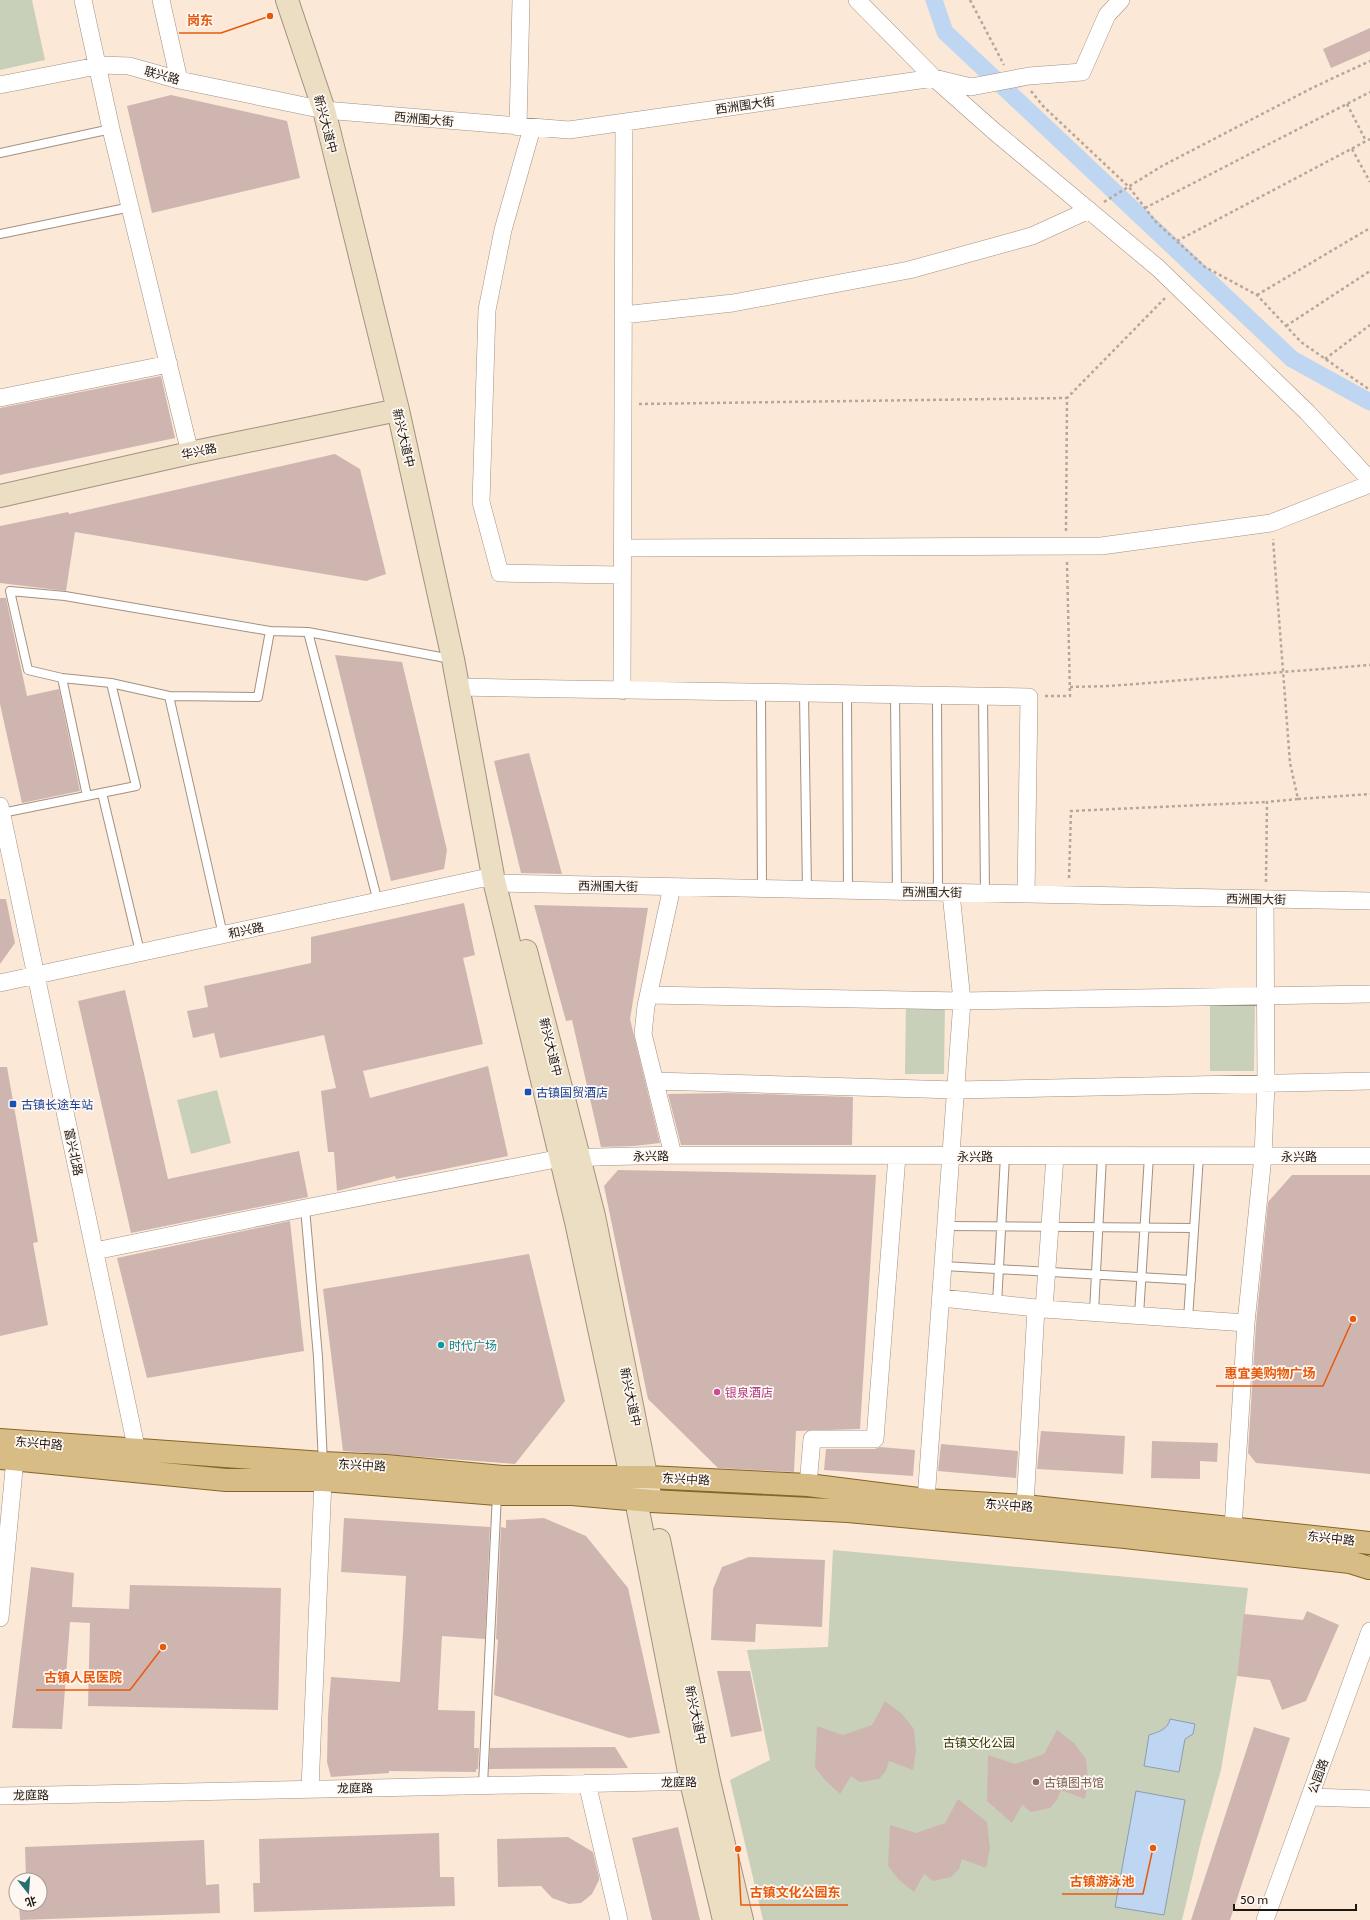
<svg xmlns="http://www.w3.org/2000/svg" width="1370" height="1920" font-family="Cabin,'Noto Sans SC',sans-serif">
<rect width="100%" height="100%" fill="#fbe8d7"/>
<path fill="#c8d0ba" d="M0,0H32L45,60L0,70Z
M906,1000H945L944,1074H905Z
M1210,1000H1255L1254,1071H1210Z
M217,1090L231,1143L191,1154L177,1100Z
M833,1550L1248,1588L1237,1676L1221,1770L1201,1841L1182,1920H763L730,1780L770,1760L747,1650L828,1647Z"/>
<path fill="#bed6f1" stroke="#8e9cae" d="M1170,1719L1195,1724L1193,1734L1185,1739L1179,1772L1144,1766L1149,1735C1159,1732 1168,1729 1170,1719Z
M1136,1791L1185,1800L1164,1915L1115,1907Z"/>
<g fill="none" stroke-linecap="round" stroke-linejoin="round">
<path stroke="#bed6f1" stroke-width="17" d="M934,0L945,32L1292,359L1370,402"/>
</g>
<path fill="#cfb5b0" d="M1370,28V51L1331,68L1323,49Z
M171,95L287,121L300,178L152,213L127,106Z
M161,376L175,438L0,475V408Z
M335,454L360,469L386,574L366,581L75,532L66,591L0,583V526L68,512L69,514Z
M0,598H6L27,696L59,689L80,791L22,803L0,704Z
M335,655L402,662L447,850L444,869L391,881Z
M529,753L562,874L521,873L494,761Z
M0,899H6L15,943L0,964Z
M464,903L475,955L463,958L483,1044L363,1071L370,1098L488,1066L508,1156L396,1179L395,1176L337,1191L334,1152H328L321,1091L336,1088L324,1035L220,1058L214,1033L193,1038L187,1011L208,1007L204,986L311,963V937Z
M534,905L648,908L630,1019L660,1143L634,1146L601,1147L572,1020L566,1021Z
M125,990L168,1179L299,1151L308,1197L131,1233L78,1001Z
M0,1067H7L38,1242L33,1243L48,1325L0,1336Z
M727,1093L853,1097L852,1145H681L668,1094Z
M618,1170L876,1175L860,1429L796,1431L794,1472L718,1468L648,1399L604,1186Z
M1292,1175H1370V1474L1256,1463L1248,1453L1256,1324L1268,1202Z
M290,1221L304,1351L147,1378L117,1258Z
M529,1254L565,1401L515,1464L343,1451L323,1289Z
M1041,1431L1125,1436L1123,1474L1037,1469Z
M1152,1441L1218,1443L1217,1462L1200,1461V1479L1151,1478Z
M941,1444L1018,1451L1016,1478L938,1471Z
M880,1447L915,1450L913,1476L824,1470L826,1449H875Z
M344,1518L490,1527L485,1639L442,1636L438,1710L475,1711L474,1748H479L478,1769H476V1772L389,1771V1773L331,1777L327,1762L328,1715L331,1677L400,1682L403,1633L406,1576L341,1572Z
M544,1518L586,1536L628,1588L660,1733L629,1738L494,1695L498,1640L496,1639L501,1527L506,1528V1520Z
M749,1557L825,1560L822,1627L756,1624L755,1642L711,1640L713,1589L722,1567Z
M31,1567L74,1573L72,1607L129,1609L130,1585L281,1588L278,1710L88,1706L90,1623L70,1622L62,1729L12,1728Z
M1307,1611L1339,1625L1306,1701L1282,1710L1270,1680L1237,1676L1244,1614L1303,1620Z
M717,1671H750L762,1731L731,1737Z
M885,1701L902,1714L914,1729L916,1751L913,1770L889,1761L886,1771L879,1779L860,1782L851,1776L840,1794L826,1781L815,1768L817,1726L843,1735L872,1725Z
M1254,1727L1290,1738L1230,1920H1191Z
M1057,1730L1074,1743L1086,1759L1088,1780L1085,1799L1061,1790L1057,1800L1050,1808L1031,1812L1022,1805L1012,1823L987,1801L988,1755L1015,1764L1044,1754Z
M615,1747L628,1768L489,1769L490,1748Z
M958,1799L987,1822L990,1849L986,1868L962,1859L959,1869L951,1877L933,1881L924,1874L914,1892L899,1880L888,1866L890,1825L916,1833L945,1823Z
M678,1827L700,1920H652L632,1838Z
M439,1833L440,1877H454L455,1906L254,1912L253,1883H260L259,1839Z
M568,1837L593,1852L599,1877V1880L592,1894L581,1903L569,1904L552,1898L541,1886L498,1887L497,1839Z
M204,1840L206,1885L219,1884L220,1913L20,1920L19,1904H40V1880H26L25,1847Z"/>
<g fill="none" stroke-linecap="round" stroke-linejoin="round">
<defs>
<path id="service" d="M0,153L111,129
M0,234L131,207
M270,631L258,697L169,696L111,683L62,678L28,670L10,591L65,596L270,631L308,632L451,659
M308,632L378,902
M62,678L87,796
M761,693L762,889
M804,694L807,890
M847,694L848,891
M895,695L897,892
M169,696L223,935
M937,696L938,892
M983,696L985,893
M102,793L140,952
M2,813L136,786L111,683
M305,1208L318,1357L323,1463
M947,1226L1194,1228
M944,1266L1191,1280
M997,1304L1005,1156
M1094,1312L1102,1156
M1139,1315L1149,1156
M1188,1319L1199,1156
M483,1785L497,1494"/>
<path id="minor" d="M83,0L111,129L190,453
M161,0L179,80
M857,0L934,78L995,132L1158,268L1307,412L1370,480
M0,85L102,65L129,66L179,80L324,110L569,130L934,78L971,87L1029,76L1082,72L1107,15L1121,0
M518,127L521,0
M532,128L503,230L487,310L481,502L500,573L622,575
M623,315L733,303L909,270L1032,236L1089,210
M0,398L169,364
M622,548L1101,546L1271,523L1370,484
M457,687L1029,697L1026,894
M622,691L624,123
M0,806L137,1451
M494,883L1370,901
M672,887L646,1006L643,1034L673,1155
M0,983L493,876
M649,995L962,1001L1370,994
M655,1081L956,1090L1370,1081
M95,1251L305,1208L561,1158L673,1155L1370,1156
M942,1298L1036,1308
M1044,1309L1246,1323
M808,1485L812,1439H875L897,1156
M926,1500L962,1001L951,893
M1025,1506L1036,1308L1044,1309L1055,1156
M1233,1528L1246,1323L1263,1156L1266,1084L1265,899
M0,1618L15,1459
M587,1783L619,1920
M310,1789L323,1480
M0,1796L703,1781
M1311,1797L1370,1799
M1265,1920L1370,1631"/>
<path id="secondary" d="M287,0L324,110L398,410L453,659L493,876L576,1222L636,1500L691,1782L724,1920
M0,496L190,453L398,410
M526,951L594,1216L650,1495
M659,1540L709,1781L742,1920"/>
<path id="primary" d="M0,1440L323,1463L386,1466L502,1477H648L808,1485L926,1500L1025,1506L1370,1543
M0,1458L226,1480H323L497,1494H572L651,1501L848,1511L1125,1537L1350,1562L1369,1568"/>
</defs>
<use href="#service" stroke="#a29182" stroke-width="10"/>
<use href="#minor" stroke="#a29182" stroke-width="18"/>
<use href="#secondary" stroke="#a29182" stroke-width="24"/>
<use href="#primary" stroke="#856528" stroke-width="24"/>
<path stroke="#b6a79a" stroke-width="2.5" stroke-dasharray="3 3" stroke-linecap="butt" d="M970,0L1004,65
M1031,91L1043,106L1129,187L1155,221L1205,267L1257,295L1301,342L1370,390
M1347,104L1366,141
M1352,149L1370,182
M1104,202L1162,166L1314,87L1370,61
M1145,208L1370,92
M1177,241L1370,139
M1257,295L1370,228
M1286,326L1370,271
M1325,359L1370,325
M639,404L1067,398
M1066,531L1067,398L1165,298
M1070,687L1110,686L1370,665
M1045,696H1070L1067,562
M1298,799L1370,794
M1069,878L1071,811L1267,802
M1266,882L1267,802L1298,799L1290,763L1273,539"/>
<use href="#service" stroke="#fff" stroke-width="8"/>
<use href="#minor" stroke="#fff" stroke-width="17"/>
<use href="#secondary" stroke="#ebdec2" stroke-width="22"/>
<use href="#primary" stroke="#d7bc85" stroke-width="22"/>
</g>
<g fill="#1a4fb4" stroke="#fff7f1" stroke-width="1.5">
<rect x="524" y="1088" width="8" height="8" rx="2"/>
<rect x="9" y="1100" width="8" height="8" rx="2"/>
</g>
<circle fill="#0f9aa8" stroke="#fff7f1" stroke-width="1.5" cx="441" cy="1345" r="4"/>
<circle fill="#d1479c" stroke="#fff7f1" stroke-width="1.5" cx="717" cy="1392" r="4"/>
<circle fill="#8d6e63" stroke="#fff7f1" stroke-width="1.5" cx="1036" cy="1782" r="4"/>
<g text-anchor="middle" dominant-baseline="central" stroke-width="3.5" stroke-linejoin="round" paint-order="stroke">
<g font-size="12" fill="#1d1611" stroke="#fff7f1">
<text transform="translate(162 75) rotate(15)">联兴路</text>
<text transform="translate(745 105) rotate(-8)">西洲围大街</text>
<text transform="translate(424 119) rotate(5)">西洲围大街</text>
<text transform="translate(326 124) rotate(75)">新兴大道中</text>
<text transform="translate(404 438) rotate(77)">新兴大道中</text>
<text transform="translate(199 451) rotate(-12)">华兴路</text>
<text transform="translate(608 886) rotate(1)">西洲围大街</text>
<text transform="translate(932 892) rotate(1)">西洲围大街</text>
<text transform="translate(1256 899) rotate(1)">西洲围大街</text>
<text transform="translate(246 930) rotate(-12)">和兴路</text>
<text transform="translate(551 1047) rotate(76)">新兴大道中</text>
<text transform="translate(74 1152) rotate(78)">富兴北路</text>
<text transform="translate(651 1156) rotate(-1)">永兴路</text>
<text x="975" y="1156">永兴路</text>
<text x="1299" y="1156">永兴路</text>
<text transform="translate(631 1397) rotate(78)">新兴大道中</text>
<text transform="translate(39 1443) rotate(5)">东兴中路</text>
<text transform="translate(362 1465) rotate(3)">东兴中路</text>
<text transform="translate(686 1479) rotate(3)">东兴中路</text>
<text transform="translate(1009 1505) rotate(4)">东兴中路</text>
<text transform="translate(1331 1538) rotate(6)">东兴中路</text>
<text transform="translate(696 1715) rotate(78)">新兴大道中</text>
<text transform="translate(1318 1776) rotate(-70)">公园路</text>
<text transform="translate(679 1782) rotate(-1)">龙庭路</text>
<text transform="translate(355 1788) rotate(-1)">龙庭路</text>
<text transform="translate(31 1795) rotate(-1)">龙庭路</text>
</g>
<g font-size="12" fill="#164399" stroke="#fff7f1" text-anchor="start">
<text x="536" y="1092">古镇国贸酒店</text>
<text x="21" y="1104">古镇长途车站</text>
</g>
<g font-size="12" fill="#0d838f" stroke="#fff7f1" text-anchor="start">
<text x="449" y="1345">时代广场</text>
</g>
<g font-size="12" fill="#b23c85" stroke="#fff7f1" text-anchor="start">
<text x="725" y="1392">银泉酒店</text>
</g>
<g font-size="12" fill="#2e3c07" stroke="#fff7f1">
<text x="979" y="1742">古镇文化公园</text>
</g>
<g font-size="12" fill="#785e54" stroke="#fff7f1" text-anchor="start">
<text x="1044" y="1782">古镇图书馆</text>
</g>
</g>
<path fill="none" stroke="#e8590c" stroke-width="1.5" d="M270 16L221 33H179M1353 1319L1323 1386H1216M163 1647L130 1690H36M1153 1848L1143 1894H1062M738 1849L741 1905H848"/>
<g fill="#e8590c" stroke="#fff7f1" stroke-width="1.5">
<circle cx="270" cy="16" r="4"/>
<circle cx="1353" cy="1319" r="4"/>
<circle cx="163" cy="1647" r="4"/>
<circle cx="1153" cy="1848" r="4"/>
<circle cx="738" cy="1849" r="4"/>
</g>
<g font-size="13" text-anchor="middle" font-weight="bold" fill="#e8590c" stroke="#fff7f1" stroke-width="3.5" stroke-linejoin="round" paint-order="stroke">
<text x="200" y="25">岗东</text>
<text x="1270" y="1378">惠宜美购物广场</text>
<text x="83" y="1682">古镇人民医院</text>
<text x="1102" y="1886">古镇游泳池</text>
<text x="795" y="1897">古镇文化公园东</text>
</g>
<g transform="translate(28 1892) rotate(163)"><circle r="19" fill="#fff7f1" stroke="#a59d97"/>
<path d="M0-3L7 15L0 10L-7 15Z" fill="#257075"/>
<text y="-6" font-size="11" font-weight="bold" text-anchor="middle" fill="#1d1611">北</text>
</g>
<path d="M1234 1904v6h122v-6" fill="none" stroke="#1d1611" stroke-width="2"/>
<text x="1240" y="1904" font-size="12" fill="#1d1611" stroke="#fff7f1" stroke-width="3" paint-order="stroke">50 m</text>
</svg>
